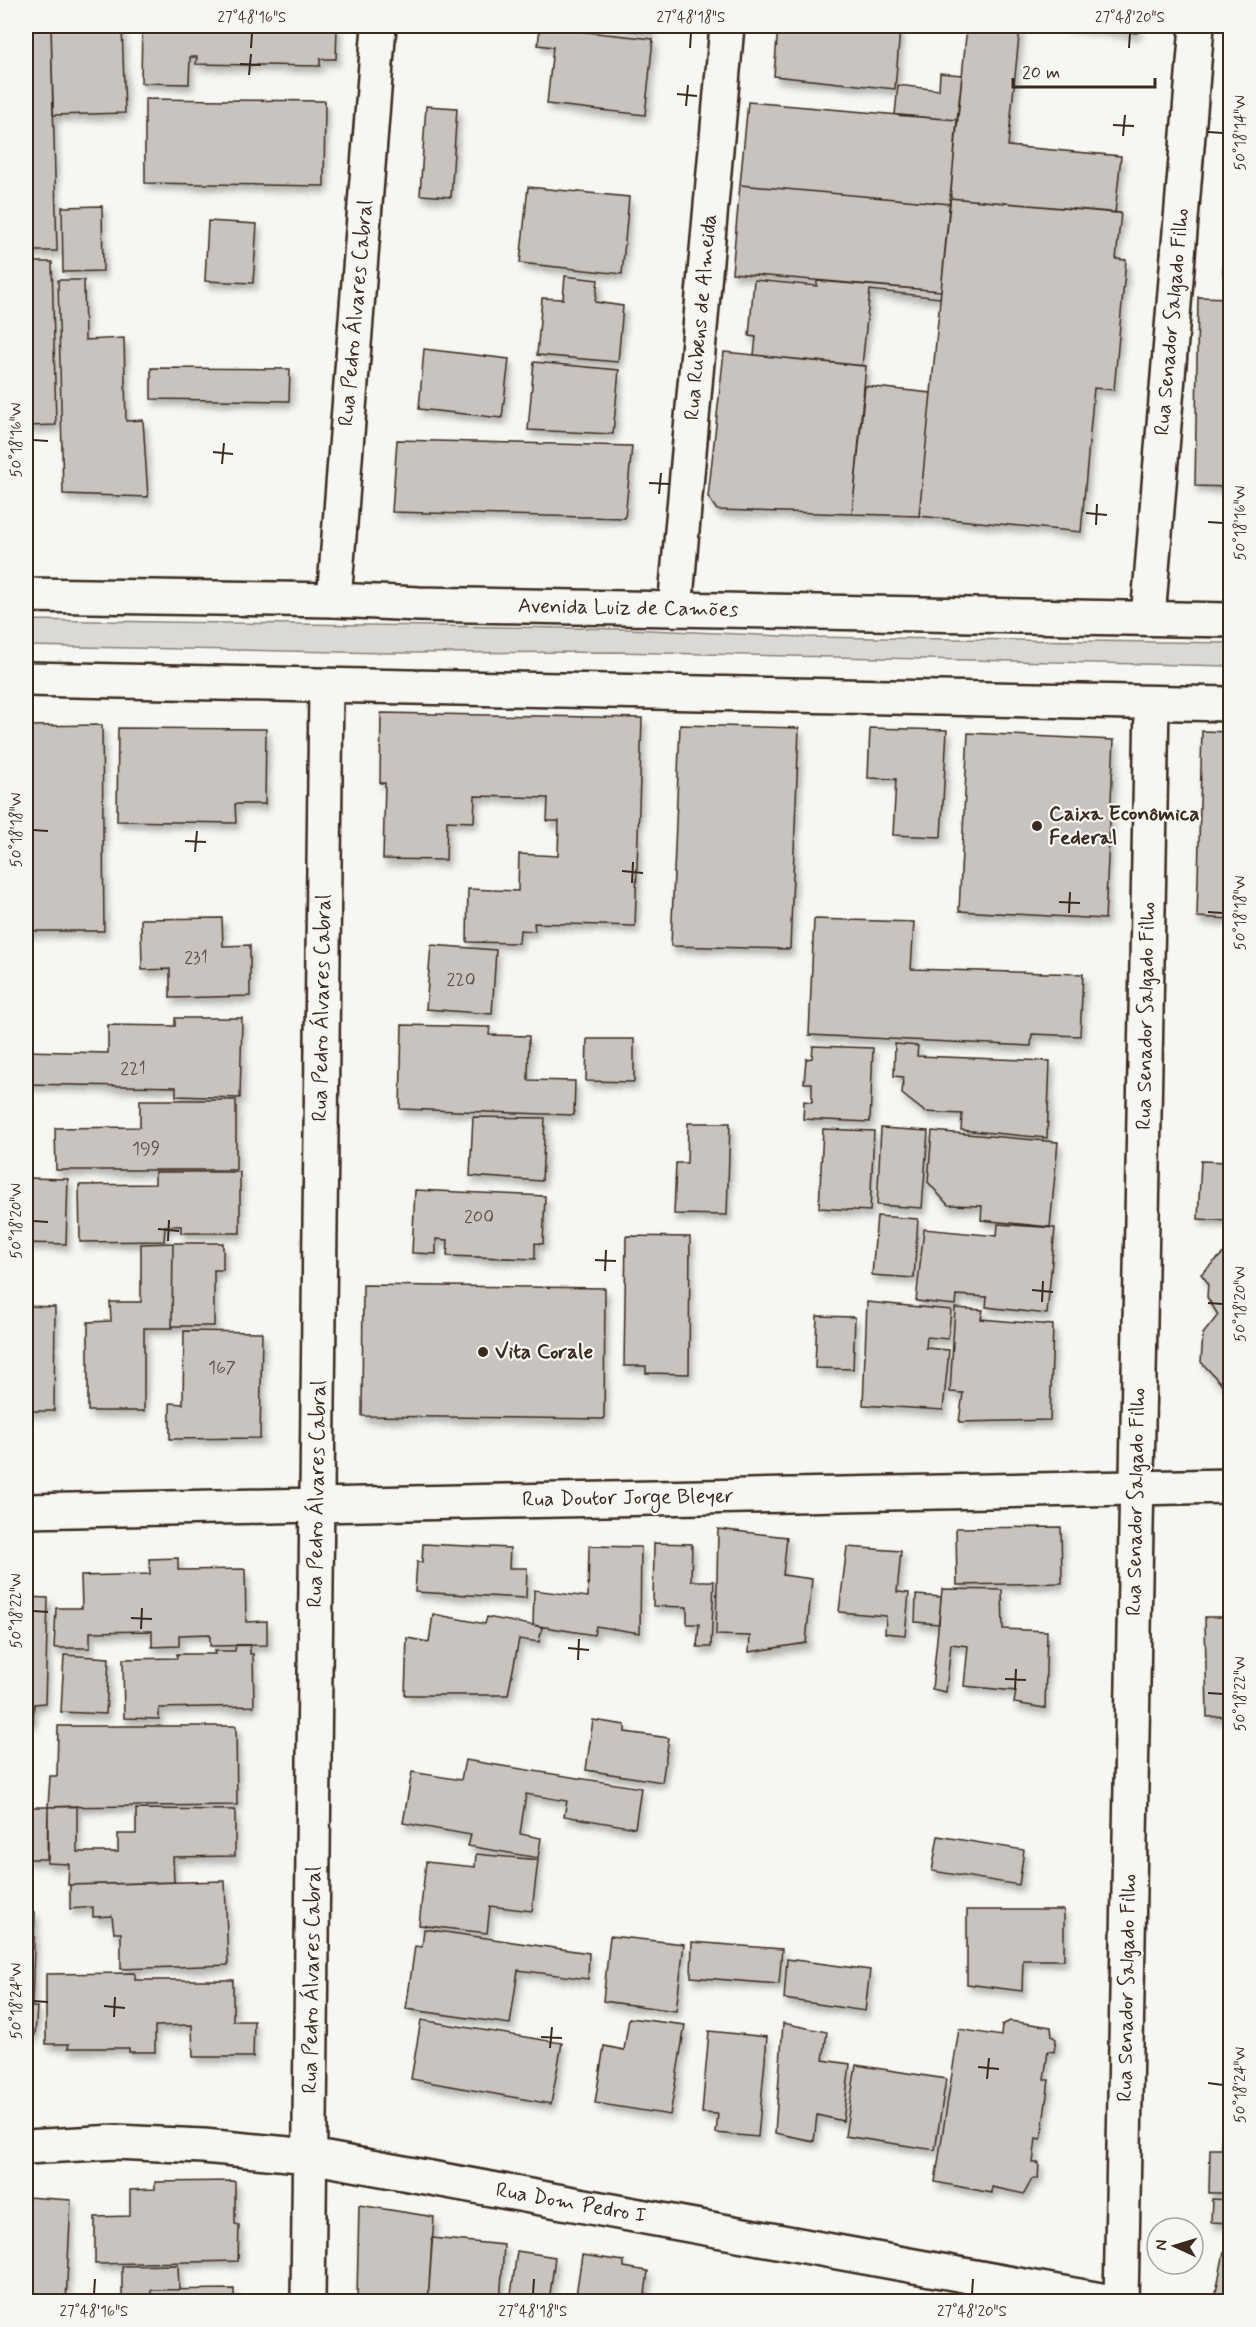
<svg xmlns="http://www.w3.org/2000/svg" width="1256" height="2327" font-family="Mynerve,sans-serif">
<defs>
<filter id="shadow"><feDropShadow dx="3.5" dy="6" stdDeviation="3" flood-color="#0004"/></filter>
</defs>
<rect width="100%" height="100%" fill="#f6f6f2"/>
<filter id="ink" filterUnits="userSpaceOnUse"><feTurbulence type="fractalNoise" baseFrequency=".0167" numOctaves="2"/><feDisplacementMap in="SourceGraphic" scale="12" xChannelSelector="R" yChannelSelector="G"/><feConvolveMatrix kernelMatrix="1 2 1 2 8 2 1 2 1" color-interpolation-filters="sRGB"/></filter>
<g filter="url(#ink)">
<path fill="#dad9d3" stroke="#8a8278" stroke-width="1.5" d="M26,620L628,629L804,637L1230,643V666L615,652L391,653L26,646Z"/>
<path fill="#c8c3be" stroke="#3b2a1e" stroke-width="1.5" filter="url(#shadow)" d="M26,26H51L57,251H26Z
M51,26H122L125,113L53,115Z
M142,26H337L336,59H320V66L196,64L197,57H190L189,84L141,83Z
M606,26H652L651,33L606,28Z
M778,26H868L900,29L895,89L774,76Z
M967,26H1020L1008,146L1121,156L1115,213L950,198Z
M1062,26H1138L1137,33Z
M540,27L653,39L645,115L547,104L553,47L538,45Z
M940,73L962,75L957,120L895,115L898,85L939,90Z
M145,99L325,101L324,186L145,183Z
M748,102L957,120L950,204L740,185Z
M426,106L457,108L451,197L420,195Z
M740,185L950,204L941,291L732,273Z
M528,187L629,197L622,274L520,263Z
M950,198L1121,213L1116,259L1126,260L1114,390L1094,388L1081,532L919,516Z
M102,206L103,271L63,272L62,207Z
M208,221L257,224L253,283L205,281Z
M1224,221L1230,222V275H1223Z
M26,262H52L56,425L26,426Z
M565,276L598,280L595,302L623,306L618,362L537,355L542,298L563,299Z
M58,280H84L85,340L124,338L126,421L143,420L148,497L63,494Z
M754,280L817,286V281L941,291L940,298L870,290L862,366L754,355L756,337L749,336Z
M1198,297L1230,298V487L1195,486Z
M424,349L509,359L502,418L419,409Z
M724,352L866,366L852,514L717,510L708,497Z
M534,362L619,370L613,434L528,430Z
M151,368L290,369L289,401L151,399Z
M865,386L931,393L919,516L852,514Z
M397,440L632,446L625,518L392,512Z
M381,713L642,718L635,926L534,923L535,931L520,930L519,943L467,942L468,889L518,891L519,854L558,856L559,821H547L548,798L475,796L474,822L447,821L446,860L383,859L385,783H380Z
M102,725L104,931H26V726Z
M680,725L799,728L790,949L671,946Z
M118,728L266,729L265,804H235L236,823L117,821Z
M870,728L947,730L941,837L893,835L896,779L868,778Z
M1202,731L1230,732V919L1197,917Z
M968,733L1114,740L1105,919L959,911Z
M222,918L223,946L250,945V996L170,998V969L142,970L141,919Z
M814,919L914,922L911,969L1083,974L1080,1036L1032,1034L1031,1046L809,1035Z
M1228,919H1230V1005H1224Z
M431,945L496,950L492,1014L426,1009Z
M175,1018H242L240,1098L176,1096V1087L26,1084V1051L108,1053V1025L175,1026Z
M402,1025L490,1027L489,1035L529,1036L528,1080L575,1081L574,1115L400,1109Z
M587,1039H634V1082L586,1081Z
M895,1044L918,1046L917,1056L1050,1061L1047,1138L961,1130L962,1114L925,1112L902,1094L903,1077L894,1076Z
M813,1046L873,1048L870,1122L803,1119L804,1101L812,1102V1083H804L806,1059L812,1058Z
M140,1100H236V1170H56L55,1128L140,1127Z
M473,1117L545,1118L542,1181L470,1176Z
M688,1123H730L727,1215L674,1214L676,1163H687Z
M881,1128L928,1131L922,1208L877,1205Z
M823,1129L874,1131L870,1211L819,1208Z
M932,1131L1058,1142L1050,1227L981,1220L982,1206L948,1205L928,1182Z
M1201,1161L1230,1162V1221L1198,1219Z
M155,1172H240V1233H181V1226H165L164,1241L80,1242L79,1185L155,1184Z
M26,1178L68,1179L66,1244L26,1243Z
M415,1190L545,1196L543,1244L535,1243V1259L447,1256L448,1240L436,1239V1254L412,1253Z
M877,1216L918,1219L914,1278L872,1275Z
M998,1224L1055,1228L1047,1314L986,1307L987,1297L957,1295L956,1305L916,1301L924,1229L997,1236Z
M626,1236L690,1237L689,1374L646,1373V1366H624Z
M173,1243L172,1328H144V1411H88V1322L111,1321L110,1302H141V1244Z
M173,1243H223V1270H214V1326H172Z
M1230,1247V1393L1201,1362L1203,1334L1218,1315L1207,1297L1208,1283L1201,1274Z
M363,1285L605,1288L604,1419L362,1416Z
M867,1302L951,1310L948,1339L927,1337L926,1348L949,1350L943,1410L863,1405Z
M26,1306L55,1307L54,1411H26Z
M955,1308L983,1310L981,1319L1053,1325L1050,1420L959,1422L963,1393L950,1392Z
M817,1316L855,1317L853,1369L815,1368Z
M184,1331L262,1332L260,1438L170,1439V1403L183,1404Z
M1061,1527L1062,1583L957,1585L956,1528Z
M718,1529L787,1537L783,1575L812,1579L806,1643L749,1652L750,1636L716,1635Z
M654,1543L692,1544L691,1581H714L711,1647H697L699,1624H687V1607L653,1606Z
M423,1544L510,1548L509,1568H527L526,1598L415,1592L417,1562H422Z
M589,1546L641,1547L640,1633L596,1626L594,1635L533,1625L534,1590L588,1597Z
M847,1547L901,1551L897,1592L909,1593L905,1635L885,1633L886,1616L839,1612Z
M178,1558V1570L245,1569L246,1622L267,1621V1645L210,1646V1634L179,1635V1646L152,1647V1631L90,1632V1648H54L56,1608H82L81,1576L150,1574L149,1559Z
M942,1589L1002,1590L1003,1629L1047,1631L1045,1708L1014,1703L1016,1691L964,1686L968,1646L951,1644L946,1692L932,1689Z
M916,1595L941,1597L939,1624L915,1622Z
M26,1597L48,1598L45,1703L34,1704L33,1723L26,1722Z
M433,1614L485,1624L487,1617L542,1627L539,1642L519,1639L508,1695H405L407,1638L429,1642Z
M1205,1617H1230V1716L1207,1717Z
M236,1645H250V1654H253L254,1706L159,1708V1719L124,1718L123,1659L177,1658V1654H215L214,1651H235Z
M64,1655L109,1658L106,1714L61,1712Z
M593,1720L625,1725V1732L669,1738L662,1782L586,1770Z
M58,1726H236L237,1805L48,1807L50,1776H57Z
M465,1760L641,1788L635,1828L564,1816L567,1801L526,1794L520,1834L541,1838L538,1858L468,1846L471,1835L403,1823L412,1772L461,1780Z
M77,1806V1852H118V1834H136V1809L235,1810V1856L173,1857L174,1882L68,1885L69,1864L47,1863L48,1807Z
M26,1807H48V1859H26Z
M938,1836L1024,1850L1019,1885L932,1871Z
M476,1854L538,1860L532,1911L490,1906L487,1933L419,1925L426,1862L475,1867Z
M225,1881L228,1965L121,1969V1933H114L112,1916L93,1917V1907L70,1909V1885Z
M967,1910H1064V1960H1023L1022,1991L967,1984Z
M35,1912L32,2007H37L35,2035L26,2034V1913Z
M424,1929L589,1953L588,1979L518,1970L510,2024L406,2009L415,1946L422,1947Z
M610,1936L684,1944L676,2011L603,2001Z
M692,1942L782,1949L779,1984L691,1977Z
M787,1959L870,1970L865,2011L784,1999Z
M135,1973V1980H233V2021H254L253,2057H193L192,2025L155,2026V2052H129V2048H68L69,2044H46V1974Z
M629,2018L685,2025L670,2115L595,2103L604,2046L624,2050Z
M421,2020L562,2043L551,2104L411,2079Z
M1010,2021L1051,2027L1052,2036L1056,2039L1054,2052L1048,2051L1044,2080H1049L1041,2139L1036,2138L1033,2163H1039L1038,2179H1032L1024,2194L992,2187V2193L935,2182L959,2029L1001,2036L1002,2025Z
M783,2023L827,2032L823,2060L850,2064L843,2121L817,2115L814,2141L775,2133Z
M709,2031L767,2037L758,2137L716,2133L718,2114L702,2113Z
M856,2065L946,2079L935,2150L845,2136Z
M1222,2120H1230V2193H1209L1210,2149H1221Z
M235,2181V2224L239,2225L238,2261L95,2264V2217L130,2216V2190L155,2189V2182Z
M26,2197L71,2200L66,2302H26Z
M1212,2199L1230,2200V2223L1211,2222Z
M359,2205L434,2217L428,2302L357,2298Z
M432,2238L504,2245L500,2302H428Z
M517,2251L555,2257L549,2302H510Z
M1224,2252L1230,2253V2302H1214Z
M582,2255L624,2261V2267L648,2271L644,2302H575Z
M178,2265L179,2290H151V2302H122V2266Z
M234,2289V2302H151V2290Z
M965,2295L1010,2302H965Z
M653,2297L690,2302H653Z"/>
<g fill="none" stroke-linecap="round" stroke-linejoin="round">
<defs>
<path id="street" d="M334,600L379,26
M675,609L727,26
M1148,618L1197,26
M26,1511L1230,1486
M26,2147L115,2142L203,2146L310,2156L1112,2302
M308,2302L326,686"/>
<path id="secondary" d="M1121,2302L1152,703"/>
<path id="primary" d="M26,595L334,600L419,604L1230,620
M26,679L1230,704"/>
</defs>
<use href="#street" stroke="#3b2a1e" stroke-width="38"/>
<use href="#secondary" stroke="#3b2a1e" stroke-width="38"/>
<use href="#primary" stroke="#3b2a1e" stroke-width="38"/>
<use href="#street" stroke="#f6f6f2" stroke-width="33"/>
<use href="#secondary" stroke="#f6f6f2" stroke-width="33"/>
<use href="#primary" stroke="#f6f6f2" stroke-width="33"/>
</g>
</g>
<path fill="none" stroke="#3b2a1e" stroke-width="2" d="M251,48L252,33M690,48L691,33M1129,48L1130,33M240,64L261,65M249,75L251,54M677,94L697,96M686,106L688,85M1113,125L1134,126M1208,132L1223,133M1123,136L1125,115M33,440L48,441M213,452L233,454M222,464L224,443M649,483L670,484M659,494L661,473M1086,513L1107,515M1208,522L1223,523M1096,525L1097,504M33,830L48,831M185,841L206,842M195,852L197,831M622,871L643,873M632,883L633,862M1059,902L1080,903M1208,912L1223,913M1069,913L1070,892M33,1221L48,1222M158,1229L179,1231M168,1241L169,1220M595,1260L616,1261M605,1271L606,1250M1032,1290L1053,1292M1042,1302L1043,1281M1208,1303L1223,1304M33,1611L48,1612M131,1618L152,1619M141,1629L142,1608M568,1648L589,1650M578,1660L579,1639M1005,1679L1026,1680M1015,1690L1016,1669M1208,1693L1223,1694M33,2001L48,2002M104,2006L125,2008M114,2017L115,1997M541,2037L562,2038M550,2048L552,2027M978,2067L999,2069M987,2079L989,2058M1208,2083L1223,2085M94,2294L95,2279M533,2294L534,2279M972,2294L973,2279"/>
<g fill="#3b2a1e" stroke="#f6f6f2" stroke-width="2">
<circle cx="1037" cy="826" r="6"/>
<circle cx="483" cy="1352" r="6"/>
</g>
<g text-anchor="middle" dominant-baseline="central" stroke-width="4.5" stroke-linejoin="round" paint-order="stroke">
<g font-size="18" fill="#5e5046">
<text x="196" y="958">231</text>
<text x="461" y="980">220</text>
<text x="133" y="1069">221</text>
<text x="146" y="1149">199</text>
<text x="479" y="1217">200</text>
<text x="222" y="1368">167</text>
</g>
<g font-size="21" fill="#3b2a1e" stroke="#f6f6f2">
<text transform="translate(356 313) rotate(-85)">Rua Pedro Álvares Cabral</text>
<text transform="translate(701 317) rotate(-85)">Rua Rubens de Almeida</text>
<text transform="translate(1172 322) rotate(-85)">Rua Senador Salgado Filho</text>
<text transform="translate(628 608) rotate(1)">Avenida Luiz de Camões</text>
<text transform="translate(322 1008) rotate(-89)">Rua Pedro Álvares Cabral</text>
<text transform="translate(1146 1016) rotate(-89)">Rua Senador Salgado Filho</text>
<text transform="translate(317 1494) rotate(-89)">Rua Pedro Álvares Cabral</text>
<text transform="translate(628 1498) rotate(-1)">Rua Doutor Jorge Bleyer</text>
<text transform="translate(1136 1502) rotate(-89)">Rua Senador Salgado Filho</text>
<text transform="translate(312 1980) rotate(-89)">Rua Pedro Álvares Cabral</text>
<text transform="translate(1127 1988) rotate(-89)">Rua Senador Salgado Filho</text>
<text transform="translate(571 2203) rotate(10)">Rua Dom Pedro I</text>
</g>
<g font-size="21" font-weight="bold" fill="#3b2a1e" stroke="#f6f6f2" text-anchor="start">
<text x="1049" y="814">Caixa Econômica<tspan x="1049" dy="24">Federal</tspan></text>
<text x="495" y="1352">Vita Corale</text>
</g>
</g>
<rect width="1256" height="2327" fill="none" stroke="#f6f6f2" stroke-width="66"/>
<g transform="translate(1175 2246) rotate(274)"><circle r="28" fill="#f6f6f2" stroke="#aba49d" stroke-width="1.5"/>
<path d="M0-4.5L10 22L0 15L-10 22Z" fill="#3b2a1e"/>
<text y="-9" font-size="16" font-weight="bold" text-anchor="middle" fill="#3b2a1e">N</text>
</g>
<path d="M1013 78v9h142v-9" fill="none" stroke="#3b2a1e" stroke-width="3"/>
<text x="1022" y="78" font-size="18" fill="#3b2a1e" stroke="#f6f6f2" stroke-width="4.5" paint-order="stroke">20 m</text>
<rect x="33" y="33" width="1190" height="2261" fill="none" stroke="#3b2a1e" stroke-width="2"/>
<g font-size="15" text-anchor="middle" fill="#3b2a1e">
<text x="252" y="22">27°48'16"S</text>
<text x="691" y="22">27°48'18"S</text>
<text x="1130" y="22">27°48'20"S</text>
<text transform="translate(1240 133) rotate(-90)" y="5">50°18'14"W</text>
<text transform="translate(16 440) rotate(-90)" y="5">50°18'16"W</text>
<text transform="translate(1240 523) rotate(-90)" y="5">50°18'16"W</text>
<text transform="translate(16 830) rotate(-90)" y="5">50°18'18"W</text>
<text transform="translate(1240 913) rotate(-90)" y="5">50°18'18"W</text>
<text transform="translate(16 1221) rotate(-90)" y="5">50°18'20"W</text>
<text transform="translate(1240 1304) rotate(-90)" y="5">50°18'20"W</text>
<text transform="translate(16 1611) rotate(-90)" y="5">50°18'22"W</text>
<text transform="translate(1240 1694) rotate(-90)" y="5">50°18'22"W</text>
<text transform="translate(16 2001) rotate(-90)" y="5">50°18'24"W</text>
<text transform="translate(1240 2085) rotate(-90)" y="5">50°18'24"W</text>
<text x="94" y="2316">27°48'16"S</text>
<text x="533" y="2316">27°48'18"S</text>
<text x="972" y="2316">27°48'20"S</text>
</g>
</svg>
